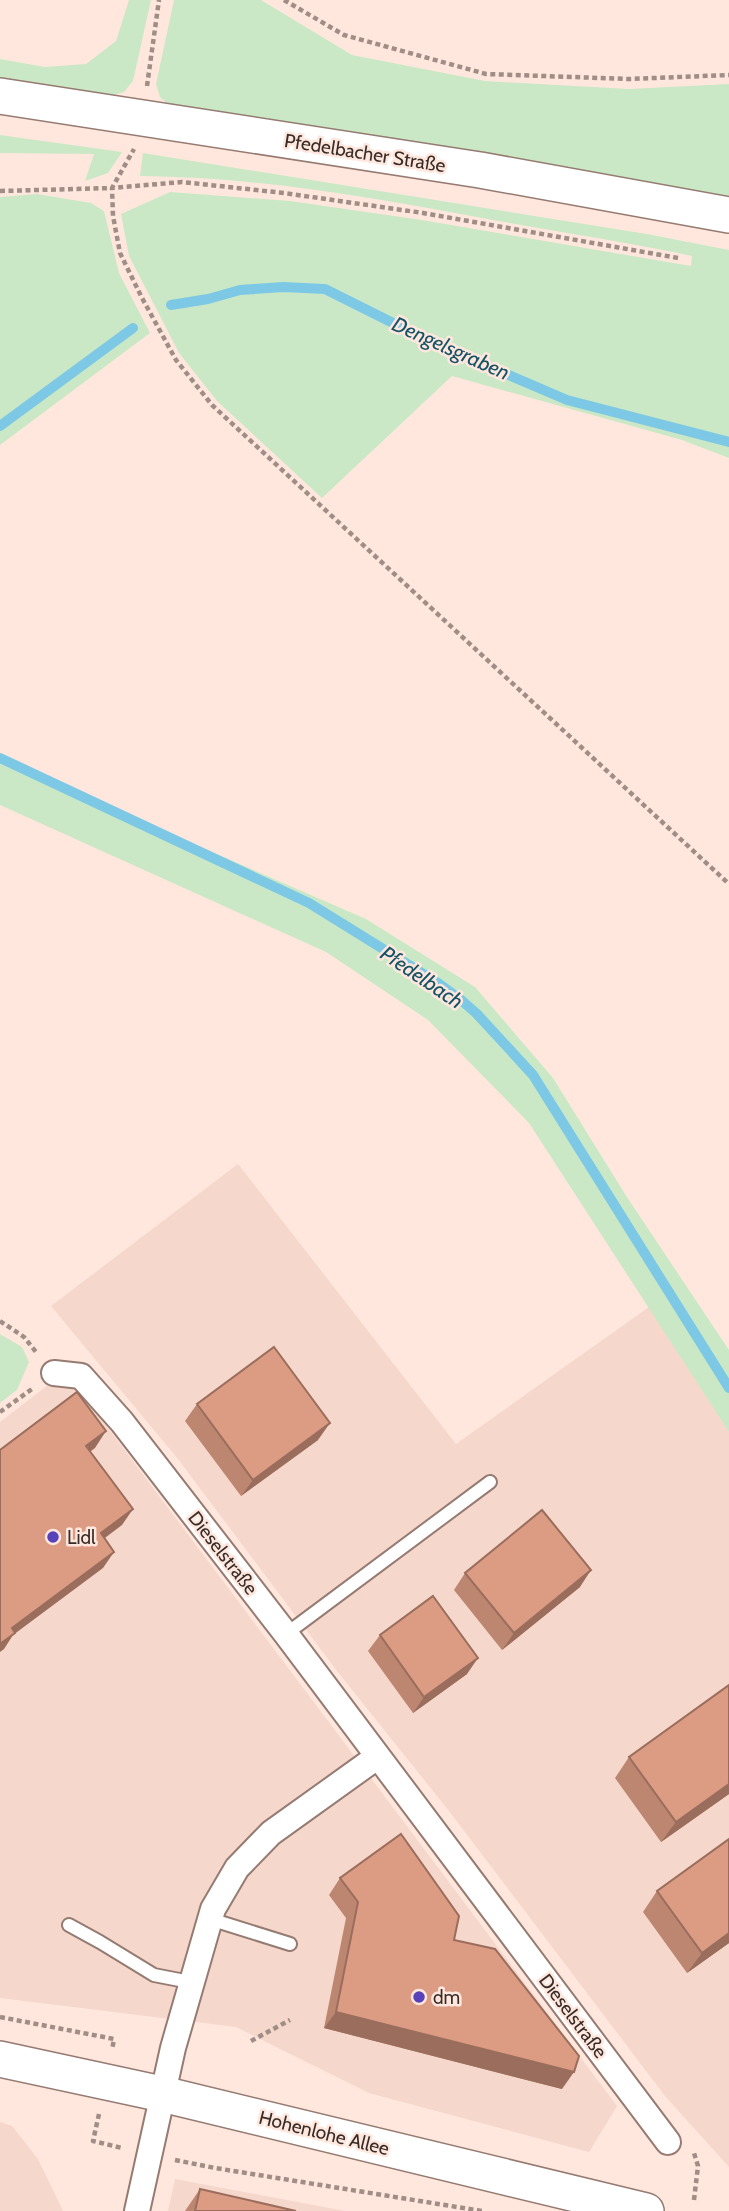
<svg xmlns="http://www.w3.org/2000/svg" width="729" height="2211" font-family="Cabin,sans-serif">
<rect width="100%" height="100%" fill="#ffe7de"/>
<path fill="#f5d7cc" d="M238,1164L456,1444L649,1307L729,1432V2167L665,2096L449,1811L337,1671L178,1459L51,1306Z
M52,1382L78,1388L617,2106L589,2152L369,2093L236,2027L0,1998V1422Z
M0,2122L12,2126L38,2159L63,2211H0Z
M175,2179L345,2211H168Z"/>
<path fill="#cae8c6" d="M129,0H151L133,81L124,92L110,96L0,79V59L45,67L86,64L116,41Z
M174,0H261L352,55L485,81L629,89L729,84V198L480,152L170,106L160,97L156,84Z
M0,135L122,152L108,173L85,181L94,154L0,153Z
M143,153L647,234L729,250V458L682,440L452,376L322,498L217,401L179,353L129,256L121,214L170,192L290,201L422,220L691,266L692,256C627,242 559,232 493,220C376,198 259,177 140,176Z
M37,194L91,203L104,211L119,273L150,333L0,445V197Z
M0,753L111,808L366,919L475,987L553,1078L625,1194L729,1350V1432L529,1123L428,1020L326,952L0,805Z
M0,1334L22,1347L29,1362L17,1390L0,1403Z"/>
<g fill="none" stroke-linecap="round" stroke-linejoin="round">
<path stroke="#7dc9e5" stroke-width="10" d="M171,305L208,299L240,290L283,287L325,289L427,340L567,400L729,442
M0,426L133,328
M0,758L309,903L438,983L460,999L477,1014L533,1075L729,1388"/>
<defs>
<path id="lane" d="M286,1634L490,1482
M210,1919L290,1944
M69,1925L100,1942L154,1975L190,1982"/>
<path id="street" d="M54,1373L81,1376L122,1422L286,1634L668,2142
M137,2211L173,2048L213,1909L237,1868L271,1833L377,1757"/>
<path id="secondary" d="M0,96L480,170L729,215
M0,2059L162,2094L646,2211"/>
</defs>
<use href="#lane" stroke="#957b71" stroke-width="16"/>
<use href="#street" stroke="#957b71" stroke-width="28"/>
<use href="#secondary" stroke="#957b71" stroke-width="38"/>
<path stroke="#9f8d86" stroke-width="4.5" stroke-dasharray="5 3.5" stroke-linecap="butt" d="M284,0L344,35L486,74L629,79L729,75
M147,86L159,0
M0,191L112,188L134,149
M678,258L423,213L284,193L182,182L112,188L113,216L120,253L142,298L176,360L212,405L729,884
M0,1321L24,1337L36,1352
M0,1412L32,1389
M0,2017L114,2039L112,2050
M251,2041L290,2020
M99,2114L93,2141L122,2148
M175,2160L215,2168L482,2211
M694,2200L698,2166L694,2153"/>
<use href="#lane" stroke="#fff" stroke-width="12"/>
<use href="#street" stroke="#fff" stroke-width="24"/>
<use href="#secondary" stroke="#fff" stroke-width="35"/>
</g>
<path fill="#bd8671" d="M197,1404L318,1440L241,1496L185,1421Z
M465,1573L580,1587L502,1650L454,1590Z
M380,1635L467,1674L413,1713L368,1651Z
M629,1757L729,1794L661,1842L615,1778Z
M340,1878L454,1940L562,2089L324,2028L346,1918L329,1895Z
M657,1891L729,1943L687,1973L643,1912Z
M200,2189L296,2211H185Z"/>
<path fill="#9a6d5c" d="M330,1423L318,1440L241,1496L253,1480Z
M106,1431L95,1448L75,1463L86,1446Z
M133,1509L122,1525L89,1550L101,1533Z
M114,1552L103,1568L13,1635L4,1649L0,1652V1644L12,1628Z
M591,1570L580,1587L502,1650L514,1633Z
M478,1658L467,1674L413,1713L424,1697Z
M729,1784V1794L661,1842L676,1822Z
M729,1933V1943L687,1973L702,1953Z
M336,2012L574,2072L562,2089L324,2028Z"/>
<path fill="#dc9c83" stroke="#9a6d5c" stroke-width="2" d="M274,1347L330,1423L253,1480L197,1404Z
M77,1392L106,1431L86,1446L133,1509L101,1533L114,1552L12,1628L15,1633L0,1644V1450Z
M542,1510L591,1570L514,1633L465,1573Z
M433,1596L478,1658L424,1697L380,1635Z
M729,1685V1784L676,1822L629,1757Z
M401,1834L459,1916L454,1940L495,1949L579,2056L574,2072L336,2012L358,1902L340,1878Z
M729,1839V1933L702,1953L657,1891Z
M200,2189L296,2211H195Z"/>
<g fill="#5842ba" stroke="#ffe7de" stroke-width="2.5">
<circle cx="53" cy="1537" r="7"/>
<circle cx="419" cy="1997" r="7"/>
</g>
<g text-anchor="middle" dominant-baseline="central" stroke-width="5" stroke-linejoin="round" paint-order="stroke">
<g font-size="19" fill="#372c28" stroke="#ffe7de">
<text transform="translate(365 153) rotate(9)">Pfedelbacher Straße</text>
<text transform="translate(223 1553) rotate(52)">Dieselstraße</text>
<text transform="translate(573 2016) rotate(53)">Dieselstraße</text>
<text transform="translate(324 2133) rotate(14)">Hohenlohe Allee</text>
</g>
<g font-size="19" fill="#372c28" stroke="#ffe7de" text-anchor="start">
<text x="67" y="1537">Lidl</text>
<text x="433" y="1997">dm</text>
</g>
<g font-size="21" font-style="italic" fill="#155467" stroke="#ffe7de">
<text transform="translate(451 348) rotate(24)">Dengelsgraben</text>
<text transform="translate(422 977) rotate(34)">Pfedelbach</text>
</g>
</g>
</svg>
